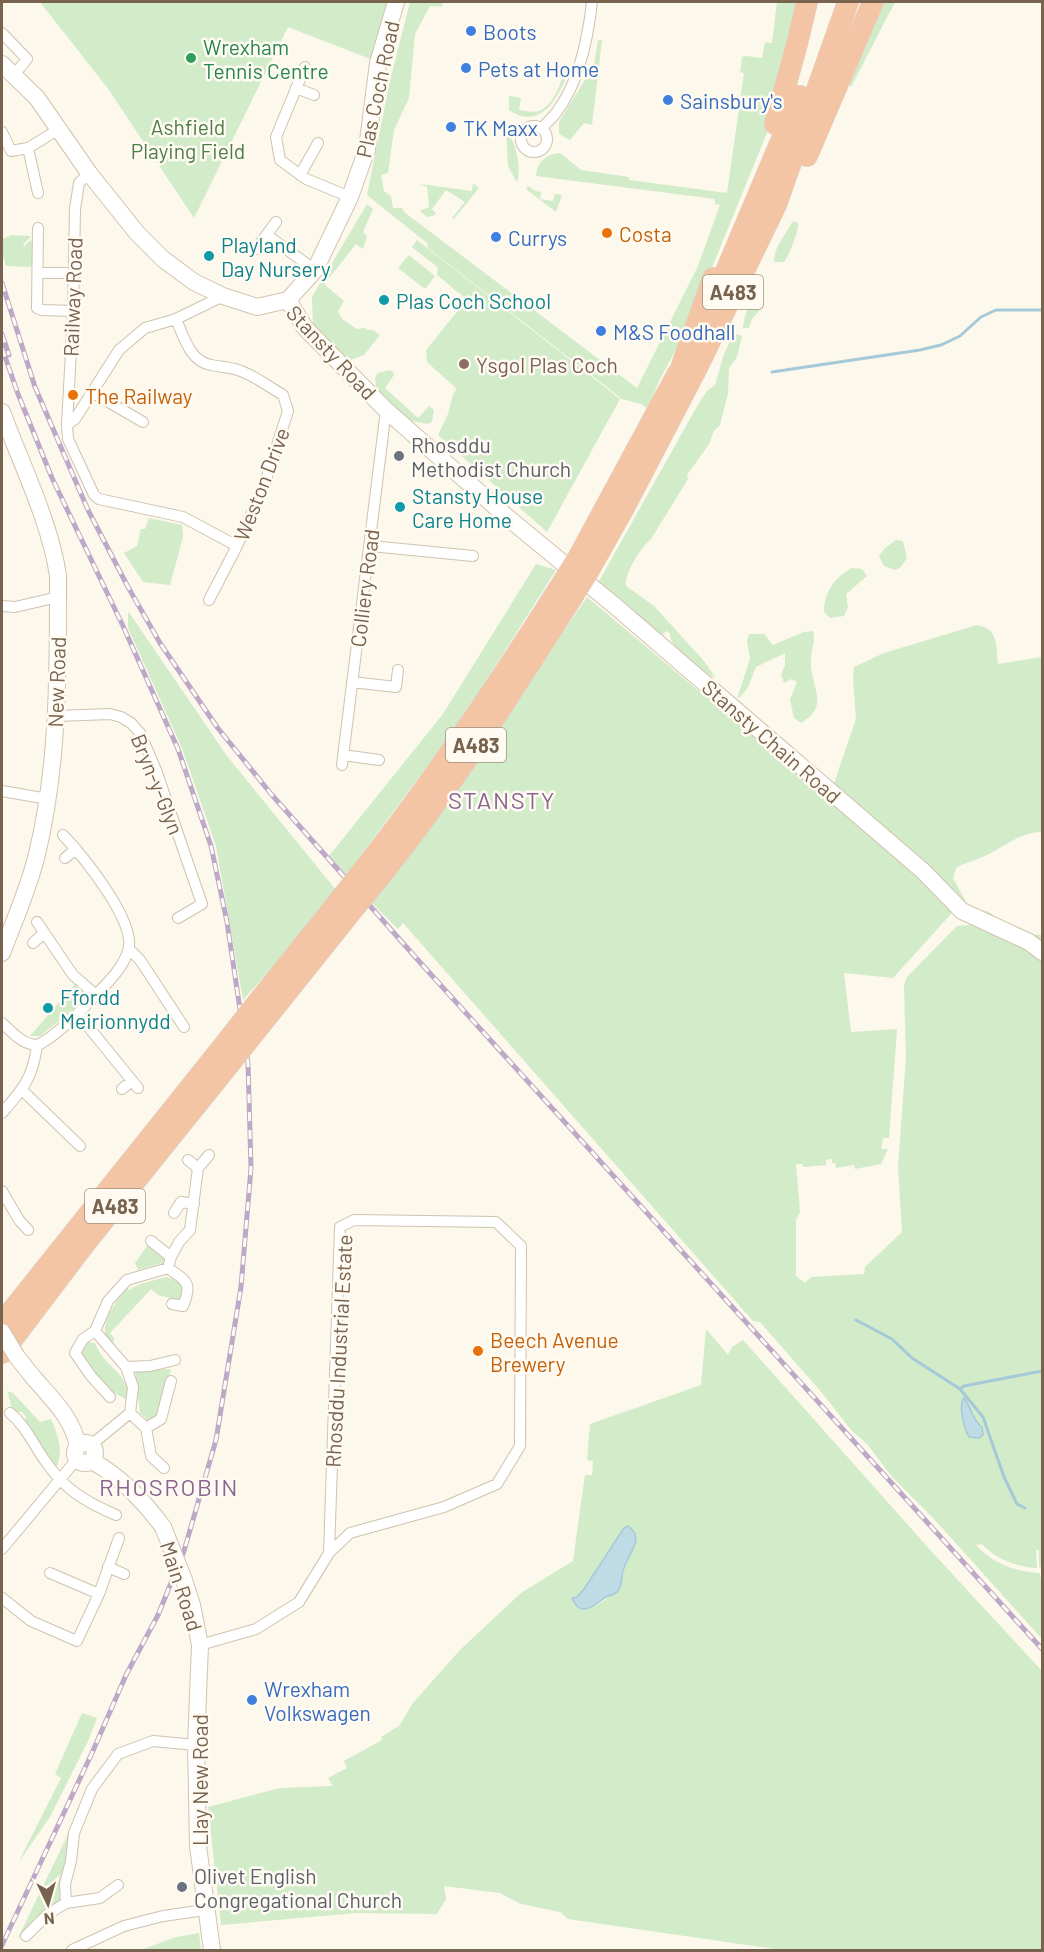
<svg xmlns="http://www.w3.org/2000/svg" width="1044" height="1952" font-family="Barlow,sans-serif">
<rect width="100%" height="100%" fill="#fcf8eb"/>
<path fill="#d2ebc9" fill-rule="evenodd" d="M40,2H388L373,60L288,27L194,218L109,90Z
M410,2H443L442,7L430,6L415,34L409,98L394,130L388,173L381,175L384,191L391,196L393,208H402L404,212L637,388L698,266L720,205L715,204V199L536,176C537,162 546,154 560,153L581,170L629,177V180L727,193L744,73L740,72L742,57L746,56L762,58L765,42L772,43L777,2H799L778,106L707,280L679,344L659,381L648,409L641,404L622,399L428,248L427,243L367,195L389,85Z
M881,2H895L851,87L847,83Z
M598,40H602L592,125L584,123L570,140L559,134V122L594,65Z
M564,66L571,67C560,93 543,133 509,110V96L521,98L519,110C526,111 535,114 543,109C555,101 563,80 564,66Z
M506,128C515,142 521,163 518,180L516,181L508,166Z
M473,183L479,188L454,219L452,218L465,202L446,190L432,209L436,213L433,216L427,217L420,211L429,207L427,187L420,184L472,191Z
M528,186L535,191L541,192L540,199L553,201L555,194L562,195L556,212L526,189Z
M367,204L373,209L363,232L367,237L363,249L356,244L325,283L326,286L344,301L338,311L342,319L357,329L365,328L367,330H373L380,335L364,355L350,360L313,328L312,297Z
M795,221L798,223C799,231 789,255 784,262H774C774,246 786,235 792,222Z
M12,235L31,236L23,245L24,247L29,241L34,240L33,265L30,267L6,266L2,252V239Z
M417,240L620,399L547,532L438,435L448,414L453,394L457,389L427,362L426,350L465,302V298L437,275L438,269L436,266L412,247Z
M409,255L435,276L425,289L398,268Z
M757,299L760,303L759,311L752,319L749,328H743C744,317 747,305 757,299Z
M734,333L742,336L737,357L729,368L728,393L720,425L714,431L709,444L687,475L688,479L651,539C641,547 624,574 626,586L654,606L704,661L716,678C702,671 670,651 670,634L667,631L662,635L598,583L700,401L708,390L715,385L724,354Z
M390,370L393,372L394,375L385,388L418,418L429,406L434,410L432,422L427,424L407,420L377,390L375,379L377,373Z
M149,518L182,525L183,537L170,585L143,582L124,553L137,546L141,529H145Z
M896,540L903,541L907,558L901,567L895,570L884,566L879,556L885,548Z
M536,564L556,570L458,725L346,875L329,856L443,714Z
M852,568L862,569L867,576L846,594L848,607L844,616L830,618L824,612C824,592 835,577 852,568Z
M587,597L952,904L951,914L893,978L844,973L851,1032L897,1029L889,1138H883L881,1149H888L881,1164L855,1169L854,1165L836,1168L835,1163H832V1159L826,1160V1165L804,1167L802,1164H796L800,1212L796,1220V1276L805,1283L811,1277L864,1274L865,1267L902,1232L898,1166L906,1057L904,986L906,978L957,926L969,925L970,918C983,908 987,908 998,920C1003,925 1016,933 1023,935C1029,937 1036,933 1042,935V1567H1039V1550H1036L1037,1568C1017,1567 995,1559 982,1544L976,1545C992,1563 1016,1572 1040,1573V1577H1042V1639L934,1519L893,1478L867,1444L851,1430L823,1394L760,1322L753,1321L403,923L398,929L372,903L482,751Z
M128,611L227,756L336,890L287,951L243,1000L216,846L182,748L128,628Z
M977,625C999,629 996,645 998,664L1042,657V832C1018,832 1003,849 982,857C973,861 964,863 956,868L953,878L967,904L833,786L856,719L853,678L854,667L884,653Z
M813,631C816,643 811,647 811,659C809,686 832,705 801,723L794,718L790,699L797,682L791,679L784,683L781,675L785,665V653L756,667C751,678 748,693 737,699L750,659L747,641L749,634H764L773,645L804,632Z
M75,984L85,991C84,1005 52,1026 40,1036H30Z
M147,1246H152L165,1259V1262L138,1270L135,1263Z
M166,1277L174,1279L175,1278L184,1288L181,1298L177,1300L158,1295L151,1289L110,1333L115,1340L109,1345C97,1326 114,1304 127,1288L129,1290L140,1284Z
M706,1329L728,1355L732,1347L743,1340L933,1553L1042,1671V1950H782L568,1919L560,1912L521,1904L500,1893L444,1886L446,1899L437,1914L357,1913L221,1925L208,1807L280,1788L333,1786L328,1778L347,1768L344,1761L382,1740L381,1737L400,1725L412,1704L460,1650L521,1593L573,1561L585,1475H592L593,1461L587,1460L590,1424L701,1385ZM624,1528L635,1535C636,1548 631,1554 625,1565C623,1570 624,1574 622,1579C618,1594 597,1607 583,1609L577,1597L584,1589Z
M88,1342L95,1343C103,1367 131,1373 128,1400L110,1391L80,1354L85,1344Z
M171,1369L160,1413L150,1422L147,1421L146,1418L140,1413L135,1371Z
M7,1391L13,1393L40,1422L51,1419C58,1436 64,1451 56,1468L24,1421L26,1417L22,1412H13Z
M82,1713L97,1718L88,1741L50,1817L18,1863L61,1778L55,1774Z
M75,1820L61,1901L34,1919L25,1932L18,1938Z
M199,1933L201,1950H141L176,1937Z"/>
<path fill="#bfdbe6" stroke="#a5c9d8" stroke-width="1.5" d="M964,1398C972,1408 972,1420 982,1427L983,1435L979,1438L969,1437C964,1428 958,1406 964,1398Z
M628,1526C646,1538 628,1554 624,1568C621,1575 623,1584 618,1591C615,1595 610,1595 606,1597C595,1604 581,1620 572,1598L577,1597L584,1589L624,1528Z"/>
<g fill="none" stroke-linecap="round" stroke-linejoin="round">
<path stroke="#a5c9d8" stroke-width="3" d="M772,372L920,350L941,345L960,336L981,317L996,310H1042
M856,1320L892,1339L912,1358L960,1389L983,1417L1004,1477L1017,1504L1025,1508
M960,1389L964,1386L1042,1371"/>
<defs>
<path id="street" d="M2,33L27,59L14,75
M305,67L276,137L280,160L306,179L350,197
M296,88L314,95
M521 139a13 13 0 1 1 26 0a13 13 0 1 1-26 0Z
M542,128C547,122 554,117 558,110C580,80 588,38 592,2
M2,132L11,151L28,148L59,129
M28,148L38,193
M89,173L79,183L75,209L73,314L67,425L68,439L94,495L99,499L183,517L237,546
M300,175L318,143
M38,228L37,308L42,310L74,311
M267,235L315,270
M256,249L276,222
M38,273H66
M176,319C183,335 190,362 211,365C220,367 229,367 238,370C254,375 269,387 283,395L288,411L264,486L237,546L209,600
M93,393L143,422
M67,425L75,419L119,350L145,328L176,319L223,296
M371,546L473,556
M2,606L15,607L58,597
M352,682L396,687L398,670
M56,716L110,714L121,717L131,723L140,733L156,770L202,904L178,918
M343,755L379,760
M342,765L386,410
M2,791L48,799
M65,858L76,849
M37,922L73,975L96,995
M33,943L44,933
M129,949L140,960L184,1027
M78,1014L138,1088
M2,1023C12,1032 23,1045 37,1045C33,1078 23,1089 2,1113
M37,1045C51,1040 78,1014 89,1002C103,987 122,971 128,951C138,923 82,855 63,835
M122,1089L132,1081
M22,1090L80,1146
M198,1168L209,1155
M2,1191L19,1220L28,1230
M174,1213L181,1202L194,1204
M151,1241L171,1257
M168,1268C186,1281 193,1282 183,1306L172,1304
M95,1331L83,1339L75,1353L91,1376L110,1397
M126,1367L150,1366L175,1360
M10,1413C26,1426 34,1446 46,1462C65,1490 86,1502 116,1515
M130,1413L146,1428L151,1456L164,1468
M146,1428L161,1419L171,1381
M91,1445L130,1413L133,1387L126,1367L95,1331L108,1301L127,1280L168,1268L171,1257L179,1242L190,1230L198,1168L188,1160
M2,1549L77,1459
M108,1567L124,1574
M50,1573L99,1594
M2,1598L31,1621L77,1641L99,1594L119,1538
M200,1645L256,1629L299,1602L329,1553L340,1227L354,1220L496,1222L521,1246L520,1446L497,1484L444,1507L350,1533L329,1553
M66,1903L100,1898L118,1885
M26,1936L48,1914L66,1903L65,1884L71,1861L74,1833L92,1789L118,1754L153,1741L196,1745
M72,1950L124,1926L163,1916L205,1910"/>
<path id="secondary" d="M2,64L37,98L89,173L137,233L163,259L194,282L223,296L257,307L288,300
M288,300L305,328L386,410L507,517L615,606L923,871L962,911L1029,942L1042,952
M288,300L315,270L350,197L367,149L378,63L396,2
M2,412C20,461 51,524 58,576C58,668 59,764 37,854C29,888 14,921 2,953
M33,1377C52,1399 72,1417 78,1446
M75 1453a10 10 0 1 1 20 0a10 10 0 1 1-20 0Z
M92,1461C121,1477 143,1500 163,1527
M184,1580L192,1605L200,1645L196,1745L198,1846L212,1950"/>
<path id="highway" d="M775,124L797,44L807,2
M807,156L873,2
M715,297L800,96
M682,365L713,278
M577,560L678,373
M589,570L625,506L697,368L776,205L848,2
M360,874C432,784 496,688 558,590
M373,885C446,796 509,697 571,599
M250,1012L343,896
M255,1032L355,907
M2,1323L228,1040
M2,1353L87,1241L231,1062"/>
</defs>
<use href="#street" stroke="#cfc2b0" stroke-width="12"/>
<use href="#secondary" stroke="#d2c3ae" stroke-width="18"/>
<use href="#highway" stroke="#dcd6d1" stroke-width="22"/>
<use href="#street" stroke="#fff" stroke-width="10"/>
<use href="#secondary" stroke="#fff" stroke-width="16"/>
<use href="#highway" stroke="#f4c5a4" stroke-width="21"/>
<defs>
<path id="rail" d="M2,283L35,387L88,510L128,587L160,643L217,727L272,795L417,959L1042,1649
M2,334L9,355
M2,348L18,394L52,478L123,626L178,749L211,846L227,922L248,1063L251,1168L241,1287L216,1440L184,1551L158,1615L126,1675L92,1753L2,1945"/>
</defs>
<use href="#rail" stroke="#bea8c7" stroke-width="5"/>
<use href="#rail" stroke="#fffbf2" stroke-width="3" stroke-dasharray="9" stroke-linecap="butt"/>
<defs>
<path id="secondary-bridge" d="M2,1332L17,1357L33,1377
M163,1527L184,1580"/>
<path id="highway-bridge" d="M558,590L577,560
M571,599L589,570
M343,896L360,874
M355,907L373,885
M228,1040L250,1012
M231,1062L255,1032"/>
</defs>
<use href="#secondary-bridge" stroke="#d2c3ae" stroke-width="18" stroke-linecap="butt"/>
<use href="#highway-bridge" stroke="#dcd6d1" stroke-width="22" stroke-linecap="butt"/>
<use href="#secondary-bridge" stroke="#fff" stroke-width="16"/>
<use href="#highway-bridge" stroke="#f4c5a4" stroke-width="21"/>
</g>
<g fill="#3f7fe0" stroke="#fffbf2" stroke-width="2">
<circle cx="471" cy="31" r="6"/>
<circle cx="466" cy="68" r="6"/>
<circle cx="668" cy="100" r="6"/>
<circle cx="451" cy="127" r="6"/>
<circle cx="496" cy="237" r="6"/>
<circle cx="601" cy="331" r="6"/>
<circle cx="252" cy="1700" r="6"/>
</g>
<circle fill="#2e9e5b" stroke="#fffbf2" stroke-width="2" cx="191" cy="58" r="6"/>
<g fill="#e8710a" stroke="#fffbf2" stroke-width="2">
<circle cx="607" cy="233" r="6"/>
<circle cx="73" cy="395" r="6"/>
<circle cx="478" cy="1351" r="6"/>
</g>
<g fill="#0f9aa8" stroke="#fffbf2" stroke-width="2">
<circle cx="209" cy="256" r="6"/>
<circle cx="384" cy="300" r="6"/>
<circle cx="400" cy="507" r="6"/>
<circle cx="48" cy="1008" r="6"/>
</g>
<circle fill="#8d6e63" stroke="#fffbf2" stroke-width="2" cx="464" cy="364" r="6"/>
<g fill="#6b7280" stroke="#fffbf2" stroke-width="2">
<circle cx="399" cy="456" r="6"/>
<circle cx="182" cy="1887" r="6"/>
</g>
<g text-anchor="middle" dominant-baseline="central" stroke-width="5" stroke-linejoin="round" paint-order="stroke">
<g fill="#fffbf2" stroke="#a0917f" stroke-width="1.5">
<rect x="703" y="275" width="60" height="34" rx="4.5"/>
<rect x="446" y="728" width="60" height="34" rx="4.5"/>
<rect x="85" y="1189" width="60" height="34" rx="4.5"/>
</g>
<g font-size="20" font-weight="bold" fill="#78634e">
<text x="733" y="292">A483</text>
<text x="476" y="745">A483</text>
<text x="115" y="1206">A483</text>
</g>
<g font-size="21" fill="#366cbe" stroke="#fffbf2" text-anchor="start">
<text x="483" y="31">Boots</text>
<text x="478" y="68">Pets at Home</text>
<text x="680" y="100">Sainsbury's</text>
<text x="463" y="127">TK Maxx</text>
<text x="508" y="237">Currys</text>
<text x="613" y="331">M&amp;S Foodhall</text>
<text x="264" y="1688">Wrexham<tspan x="264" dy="24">Volkswagen</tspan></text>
</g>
<g font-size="21" fill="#27864d" stroke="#fffbf2" text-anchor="start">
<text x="203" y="46">Wrexham<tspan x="203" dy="24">Tennis Centre</tspan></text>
</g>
<g font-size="21" fill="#78634e" stroke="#fffbf2">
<text transform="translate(377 89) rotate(-78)">Plas Coch Road</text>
<text transform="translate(72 297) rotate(-88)">Railway Road</text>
<text transform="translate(332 352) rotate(47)">Stansty Road</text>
<text transform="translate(261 484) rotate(-69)">Weston Drive</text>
<text transform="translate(364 588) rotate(-83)">Colliery Road</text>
<text transform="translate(56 682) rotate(-88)">New Road</text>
<text transform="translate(772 741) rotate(41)">Stansty Chain Road</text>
<text transform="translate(158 784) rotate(68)">Bryn-y-Glyn</text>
<text transform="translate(338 1351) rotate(-87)">Rhosddu Industrial Estate</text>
<text transform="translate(182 1586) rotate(72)">Main Road</text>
<text transform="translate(199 1780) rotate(-90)">Llay New Road</text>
</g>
<g font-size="21" fill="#4e7d45" stroke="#fffbf2">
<text x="188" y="126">Ashfield<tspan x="188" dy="24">Playing Field</tspan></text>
</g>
<g font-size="21" fill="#c56008" stroke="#fffbf2" text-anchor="start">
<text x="619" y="233">Costa</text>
<text x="85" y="395">The Railway</text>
<text x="490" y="1339">Beech Avenue<tspan x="490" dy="24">Brewery</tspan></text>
</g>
<g font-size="21" fill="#0d838f" stroke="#fffbf2" text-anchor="start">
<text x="221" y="244">Playland<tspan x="221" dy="24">Day Nursery</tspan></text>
<text x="396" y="300">Plas Coch School</text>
<text x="412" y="495">Stansty House<tspan x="412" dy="24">Care Home</tspan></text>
<text x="60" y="996">Ffordd<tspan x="60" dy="24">Meirionnydd</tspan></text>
</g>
<g font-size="21" fill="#785e54" stroke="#fffbf2" text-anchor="start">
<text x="476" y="364">Ysgol Plas Coch</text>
</g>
<g font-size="21" fill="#5b616d" stroke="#fffbf2" text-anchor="start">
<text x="411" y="444">Rhosddu<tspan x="411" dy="24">Methodist Church</tspan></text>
<text x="194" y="1875">Olivet English<tspan x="194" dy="24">Congregational Church</tspan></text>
</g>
<g font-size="24" letter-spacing="1.5" fill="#8b6693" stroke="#fffbf2">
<text x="502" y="799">STANSTY</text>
<text x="169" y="1486">RHOSROBIN</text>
</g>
</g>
<rect width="1044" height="1952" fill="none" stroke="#78634e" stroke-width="6"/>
<g transform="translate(48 1904) rotate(175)" stroke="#fffbf2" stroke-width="4.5" paint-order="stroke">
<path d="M0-4.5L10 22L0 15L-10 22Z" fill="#78634e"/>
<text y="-9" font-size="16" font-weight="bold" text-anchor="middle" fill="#78634e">N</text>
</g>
</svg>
